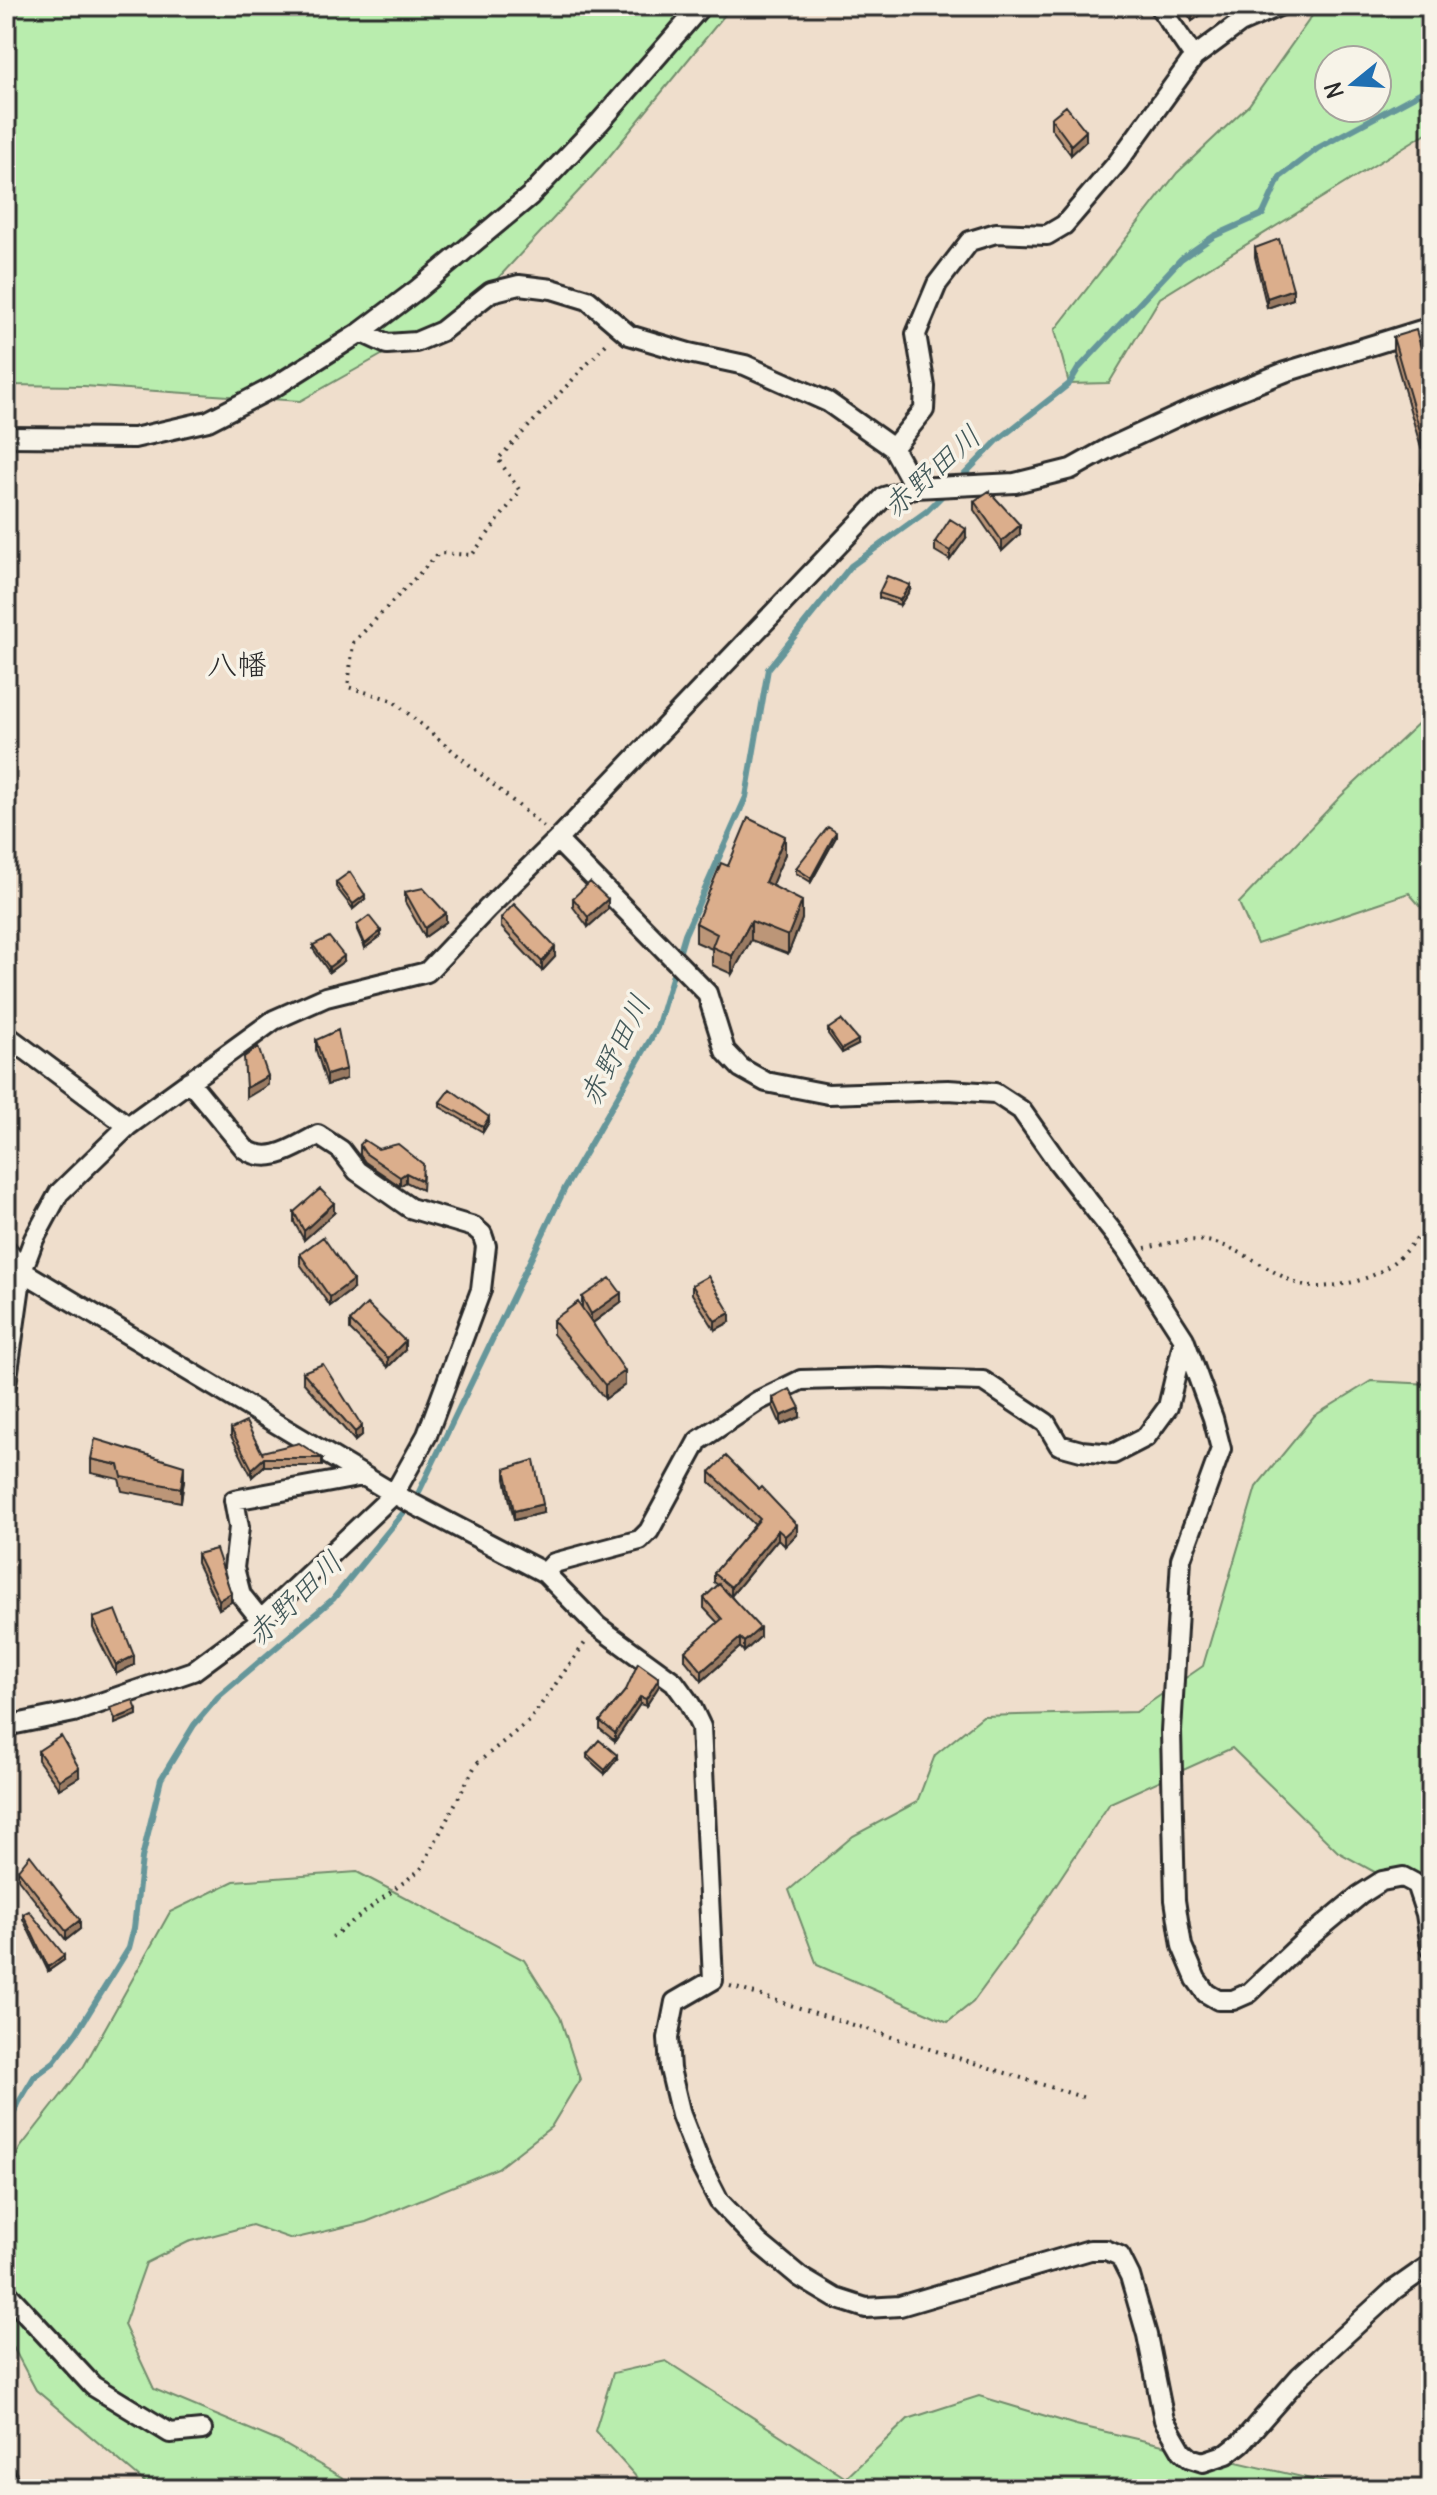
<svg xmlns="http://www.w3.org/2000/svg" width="1437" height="2495" font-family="Delius,'Klee One',sans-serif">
<rect width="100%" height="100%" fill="#efdecc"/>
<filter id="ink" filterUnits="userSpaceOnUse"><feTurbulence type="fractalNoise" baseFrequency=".0125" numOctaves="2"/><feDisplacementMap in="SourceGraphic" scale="16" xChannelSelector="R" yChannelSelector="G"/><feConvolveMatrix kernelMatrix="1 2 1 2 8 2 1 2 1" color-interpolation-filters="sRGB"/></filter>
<g filter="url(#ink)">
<path fill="#b9edae" stroke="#728c6c" stroke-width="2" fill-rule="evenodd" d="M6,6H732L599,169L477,301L300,401L84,386L6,385Z
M1319,6H1431V130L1160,298L1109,383L1069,384L1055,330L1177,173L1249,105ZM1329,60H1377V108H1329Z
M1431,716V919L1409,893L1257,944L1239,903L1341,796L1424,718Z
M1371,1381L1431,1384V1903L1338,1852L1232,1748L1110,1803L1028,1927L973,2002L948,2022L817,1965L789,1890L853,1836L917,1802L935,1755L983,1716L1136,1712L1203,1666L1256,1487L1314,1416Z
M357,1872L524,1960L560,2017L580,2079L551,2127L498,2168L366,2222L292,2239L252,2225L188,2242L146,2263L124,2325L154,2389L280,2442L362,2489H153L36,2390L6,2334V2178L20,2148L84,2066L170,1912L234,1881Z
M666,2361L846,2478L908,2419L979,2396L1076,2425L1354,2489H647L595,2431L613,2373Z"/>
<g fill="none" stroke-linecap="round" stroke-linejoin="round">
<path stroke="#65969a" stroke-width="6" d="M958,481L998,440L1069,384L1078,369L1181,259L1214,236L1263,214L1280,177L1318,148L1420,93L1431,84
M6,2130L19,2102L34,2077L54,2062L77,2032L129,1948L134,1928L142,1858L161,1779L194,1725L218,1697L333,1599L417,1496L565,1188L657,1028L685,934L746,797L768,669L851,566L927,511L947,491"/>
<defs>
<path id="minor" d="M1159,6L1194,57
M361,332L387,344L416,342L442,331L491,292L519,285L552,289L588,300L629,335L689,353L745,365L828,402L893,448L915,488
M6,437L134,438L208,421L274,387L361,332L418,289L530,196L600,122L701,6
M893,448L924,410L925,387L916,334L937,284L970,241L996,233L1047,235L1064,225L1118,162L1194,57L1240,23L1279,6
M557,840L707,993L725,1051L741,1068L766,1082L828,1094L948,1090L995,1093L1021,1110L1057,1161L1126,1249L1184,1339L1213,1418L1221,1449L1181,1559L1171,1731L1175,1900L1182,1946L1196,1979L1206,1993L1218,2000H1233L1249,1993L1301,1944L1360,1895L1382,1881L1403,1877L1416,1884L1426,1914L1431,1948
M6,1035L128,1126
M6,1249L22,1271L394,1494L545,1573L597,1626L674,1682L690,1704L701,1727L713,1980L675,2002L668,2038L670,2069L681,2115L701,2166L719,2201L759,2243L800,2277L835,2298L866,2308L900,2306L1090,2250H1106L1120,2256L1130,2276L1147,2335L1164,2420L1182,2451L1190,2458L1203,2462L1227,2454L1241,2443L1300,2376L1394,2290L1431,2264
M6,1385L22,1271L34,1239L59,1193L128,1126L274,1020L326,997L427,972L487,909L557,840L884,497L915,488L1015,483L1071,469L1107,449L1193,409L1285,372L1431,327
M545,1573L554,1563L640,1540L649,1531L698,1441L758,1401L801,1380L878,1378L983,1381L1046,1423L1059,1445L1081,1451L1113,1454L1146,1437L1168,1407L1184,1339
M261,1620L241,1595L234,1568L239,1527L234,1500L363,1476
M6,1726L74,1712L193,1671L254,1626L394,1494L427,1435L481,1290L486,1246L482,1234L474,1227L410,1208L357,1171L341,1150L318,1135C294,1147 270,1166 245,1149L189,1081
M6,2292L93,2386L170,2433L202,2430
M6,2477L8,2489"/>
</defs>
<use href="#minor" stroke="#2b2b2b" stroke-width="24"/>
<path stroke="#2b2b2b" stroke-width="4" stroke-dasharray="2 6" stroke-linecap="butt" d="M544,827L392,700L348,687L353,643L439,553L472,555L520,491L498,459L609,341
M1145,1248C1166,1244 1191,1237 1212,1242C1242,1249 1268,1271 1296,1283C1308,1289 1325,1287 1338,1285C1386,1278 1403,1256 1431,1220
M332,1937L421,1869L476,1764L530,1720L587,1640
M730,1986L1085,2098"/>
<use href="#minor" stroke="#f7f3e8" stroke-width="18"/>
</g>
<path fill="#bc9678" stroke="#2b2b2b" stroke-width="2" d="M1183,6H1214L1192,21Z
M1051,118L1086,141L1071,155L1051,128Z
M1431,214V233L1427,230V220Z
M1255,248L1293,299L1267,308L1255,257Z
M1393,337L1422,351L1431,362V444L1421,448L1393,351Z
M1431,456V496L1420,493V484Z
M974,501L1020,534L1002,551L974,510Z
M966,538L950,560L935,551V542Z
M910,590L900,605L879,598V593Z
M836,837L811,882L796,873V868Z
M785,854L771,886L802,919L788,954L751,940L732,974L712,965V949L696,942V923L728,866Z
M336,882L365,899L353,909L336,887Z
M405,892L446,922L425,937L405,902Z
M573,898L608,909L588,927L573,907Z
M501,918L555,957L542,971L501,927Z
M357,925L381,936L365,948L357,930Z
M313,945L344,961L329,972L313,949Z
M828,1029L858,1045L842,1053L828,1034Z
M316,1040L346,1079L327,1085L316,1050Z
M440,1102L489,1122L483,1132L440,1107Z
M360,1145L378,1149L423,1174L422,1190L406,1182L400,1186L365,1162L360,1155Z
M294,1212L334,1213L304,1240L294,1222Z
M300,1254L353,1289L330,1306L300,1264Z
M692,1285L730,1322L715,1330L692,1294Z
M582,1297L621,1302L593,1323L625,1385L605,1399L553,1334V1320L582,1307Z
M350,1321L405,1350L388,1367L350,1330Z
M303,1372L362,1435L355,1441L303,1382Z
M773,1398L800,1417L781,1425L773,1407Z
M231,1429L263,1455L322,1458V1466H264L252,1477L231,1436Z
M91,1459L184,1480L181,1502L122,1491L119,1479L91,1473Z
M505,1469L543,1513L514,1520L505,1479Z
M710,1472L797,1534L785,1546L778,1539L731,1596L760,1637L744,1652L740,1647L702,1681L685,1660V1651L718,1623L704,1608V1598L718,1585L714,1582V1573L755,1525L710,1482Z
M197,1554L231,1602L219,1609L197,1563Z
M93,1618L134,1665L116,1674L93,1628Z
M659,1686L646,1706L640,1704L615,1741L600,1729V1721L626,1690Z
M38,1751L79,1777L59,1789L38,1760Z
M587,1754L617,1759L605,1774L587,1758Z
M18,1870L80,1929L66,1940L18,1879Z
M23,1914L64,1960L48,1971L23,1919Z"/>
<path fill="#997a62" stroke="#2b2b2b" stroke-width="2" d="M1200,6H1214L1192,21V12Z
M1086,131V141L1071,155V145Z
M1293,289V299L1267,308V298Z
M1431,430V444L1421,448V434Z
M1020,525V534L1002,551V541Z
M966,529V538L950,560V551Z
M910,585V590L900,605V600Z
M836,832V837L811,882V878Z
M785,836V854L765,901V882Z
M365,895V899L353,909V904Z
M608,899V909L588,927V917Z
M802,901V919L788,954V936Z
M446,913V922L425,937V928Z
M751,921V940L732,974V956Z
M381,931V936L365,948V944Z
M555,947V957L542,971V962Z
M344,956V961L329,972V967Z
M858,1040V1045L842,1053V1049Z
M346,1069V1079L327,1085V1075Z
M268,1076V1085L246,1098V1088Z
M489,1117V1122L483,1132V1127Z
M406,1173V1182L400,1186V1177Z
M334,1203V1213L304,1240V1231Z
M353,1280V1289L330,1306V1297Z
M621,1293V1302L591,1324V1314Z
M730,1313V1322L715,1330V1321Z
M405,1341V1350L388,1367V1358Z
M625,1371V1385L605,1399V1385Z
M800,1408V1417L781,1425V1416Z
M362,1426V1435L355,1441V1432Z
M264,1458V1466L252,1477V1469Z
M184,1466V1480L181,1502V1488Z
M543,1504V1513L514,1520V1511Z
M797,1525V1534L785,1546V1536Z
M778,1530V1539L731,1596V1587Z
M231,1593V1602L219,1609V1600Z
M760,1628V1637L744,1652V1642Z
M740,1638V1647L702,1681V1671Z
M134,1656V1665L116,1674V1665Z
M659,1678V1686L646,1706V1699Z
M640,1697V1704L615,1741V1733Z
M137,1710V1715L115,1724V1719Z
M617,1755V1759L605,1774V1770Z
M79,1768V1777L59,1789V1780Z
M80,1920V1929L66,1940V1931Z
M64,1955V1960L48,1971V1967Z"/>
<path fill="#dbae8c" stroke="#2b2b2b" stroke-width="2" d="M1188,6H1200L1192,12Z
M1066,106L1086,131L1071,145L1051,118Z
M1431,214V224L1427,220Z
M1279,239L1293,289L1267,298L1255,248Z
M1416,330L1422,351L1427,352L1431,362V430L1421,434L1393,337Z
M1423,454L1431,456V487L1420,484Z
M989,491L1020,525L1002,541L974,501Z
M950,519L966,529L950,551L935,542Z
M887,576L910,585L900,600L879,593Z
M748,818L785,836L765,882L802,901L788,936L751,921L732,956L712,947L717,934L696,923L721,863L728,866Z
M828,827L836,832L811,878L796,868Z
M350,872L365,895L353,904L336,882Z
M590,882L608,899L588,917L573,898Z
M423,888L446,913L425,928L405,892Z
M514,904L555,947L542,962L501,918Z
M369,916L381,931L365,944L357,925Z
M329,937L344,956L329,967L313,945Z
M841,1020L858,1040L842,1049L828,1029Z
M338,1030L346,1069L327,1075L316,1040Z
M258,1047L268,1076L246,1088L244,1057Z
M450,1089L489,1117L483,1127L440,1102Z
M364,1140L378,1149L398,1144L423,1164L422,1181L406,1173L400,1177L365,1153L360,1145Z
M320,1189L334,1203L304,1231L294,1212Z
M323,1237L353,1280L330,1297L300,1254Z
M708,1276L730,1313L715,1321L692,1285Z
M610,1278L621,1293L591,1314L582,1297Z
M578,1302L625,1371L605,1385L553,1320Z
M367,1304L405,1341L388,1358L350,1321Z
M323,1364L362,1426L355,1432L303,1372Z
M790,1389L800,1408L781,1416L773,1398Z
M246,1422L263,1455L262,1452L299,1443L322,1458H264L252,1469L231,1429Z
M95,1439L184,1466L181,1488L122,1477L119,1465L91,1459Z
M726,1456L759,1489L761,1487L797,1525L785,1536L778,1530L731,1587L714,1573L760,1519L710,1472Z
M534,1460L543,1504L514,1511L505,1469Z
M216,1549L231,1593L219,1600L197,1554Z
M719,1584L760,1628L744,1642L740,1638L702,1671L685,1651L722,1619L704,1598Z
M116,1610L134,1656L116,1665L93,1618Z
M638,1663L659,1678L646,1699L640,1697L615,1733L600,1721L626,1690Z
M133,1700L137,1710L115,1719L110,1708Z
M61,1736L79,1768L59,1780L38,1751Z
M599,1740L617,1755L605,1770L587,1754Z
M30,1855L80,1920L66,1931L18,1870Z
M29,1911L64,1955L48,1967L23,1914Z"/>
</g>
<g text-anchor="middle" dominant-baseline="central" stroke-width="7" stroke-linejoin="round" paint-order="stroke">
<g font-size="30" font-style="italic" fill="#435859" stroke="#f7f3e8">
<text transform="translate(931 471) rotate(-42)">赤野田川</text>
<text transform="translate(614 1050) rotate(-63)">赤野田川</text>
<text transform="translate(294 1598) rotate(-44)">赤野田川</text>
</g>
<g font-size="30" fill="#2b2b2b" stroke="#f7f3e8">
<text x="237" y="664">八幡</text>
</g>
</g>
<rect width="1437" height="2495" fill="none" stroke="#f7f3e8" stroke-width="32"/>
<rect x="16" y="16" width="1405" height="2463" fill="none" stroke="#2b2b2b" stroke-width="3" filter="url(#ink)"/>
<g transform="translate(1353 84) rotate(252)"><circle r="38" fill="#f7f3e8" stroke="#a5a39c" stroke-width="2"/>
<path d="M0-6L14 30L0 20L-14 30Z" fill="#1f6fb2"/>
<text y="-12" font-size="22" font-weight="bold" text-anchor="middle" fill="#2b2b2b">N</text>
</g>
</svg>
